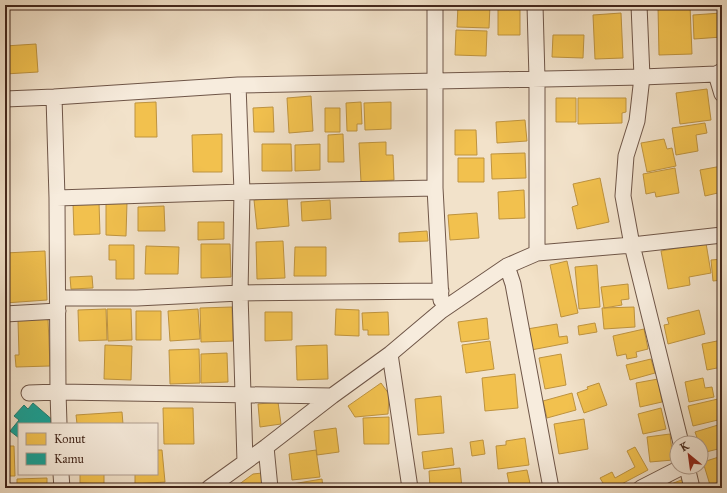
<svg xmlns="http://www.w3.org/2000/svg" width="727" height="493" font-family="'IM FELL Great Primer',serif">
<rect width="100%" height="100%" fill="#f2e2ca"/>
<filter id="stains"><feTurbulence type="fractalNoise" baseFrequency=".005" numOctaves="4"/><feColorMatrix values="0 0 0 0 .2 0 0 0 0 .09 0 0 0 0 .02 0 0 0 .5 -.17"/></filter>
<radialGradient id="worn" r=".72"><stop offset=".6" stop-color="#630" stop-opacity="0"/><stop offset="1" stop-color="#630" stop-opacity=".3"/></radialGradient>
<path fill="#f2c14e" stroke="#be933f" d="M458,5H490L489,28L457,27Z
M690,6L692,54L659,55L658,7Z
M498,8H520V35H498Z
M621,13L623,58L595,59L593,15Z
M721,13L722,37L694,39L693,15Z
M456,30L487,31L486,56L455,55Z
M553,35H584L583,58L552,57Z
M36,44L38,72L5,74V46Z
M707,89L711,120L680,124L676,93Z
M311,96L313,131L289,133L287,98Z
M556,98H576V122H556Z
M578,98H626V112L622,113V123L578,124Z
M156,102L157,137H135V103Z
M361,102L362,124H357V131H347L346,103Z
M391,102V129L365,130L364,103Z
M273,107L274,132H254L253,108Z
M325,108H340V132H325Z
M525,120L527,141L497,143L496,122Z
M705,123L707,133L696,135L698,151L676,155L672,128Z
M455,130H476L477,155H455Z
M222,134V172H193L192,135Z
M343,134L344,162H328V135Z
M664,139L667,149L672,148L676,166L647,172L641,143Z
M386,142V155H393L394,180L361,182L359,143Z
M262,144H291L292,171H262Z
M320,144V170L295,171V145Z
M525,153L526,178L492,179L491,154Z
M458,158H484V182H458Z
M722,166V192L705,196L700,170Z
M675,168L679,193L656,197L655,192L646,194L643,174Z
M600,178L609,222L577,229L572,207L578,205L573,184Z
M524,190L525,218L499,219L498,192Z
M287,197L289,226L257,229L254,200Z
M330,200L331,219L302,221L301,202Z
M106,201L127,202L126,236L106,235Z
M99,202L100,234L74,235L73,203Z
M164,206L165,231H138V207Z
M477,213L479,238L450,240L448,215Z
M198,222H224V239L198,240Z
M427,231L428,241L399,242V233Z
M283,241L285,278L257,279L256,242Z
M706,243L711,273L689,277L690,285L668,289L661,251Z
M201,244H230L231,277L201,278Z
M109,245H134V279H116V260H109Z
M146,246L179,247L178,274H145Z
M295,247H326V276H294Z
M45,251L47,300L5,303V253Z
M722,259V280L713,281L711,260Z
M567,261L578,313L561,317L550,265Z
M597,265L600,307L579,309L575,267Z
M92,276L93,288L71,289L70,277Z
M628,284L629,299L621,300L622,305L604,308L601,287Z
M232,307L233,341L201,342L200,308Z
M634,307L635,327L604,329L602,308Z
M106,309L107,340L79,341L78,310Z
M107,309H131L132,340L108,341Z
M198,309L200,339L170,341L168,311Z
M336,309L359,310V336L335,335Z
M699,310L705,334L668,344L664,325L669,324L667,318Z
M136,311H161V340H136Z
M265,312H292V340L265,341Z
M388,312L389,335H368V330H363L362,313Z
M487,318L489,339L461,342L458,322Z
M48,319L50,366L16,367L15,355H19L18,320Z
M595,323L597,332L579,335L578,326Z
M557,324L559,337L567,336L568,343L531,350L527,329Z
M644,329L648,349L636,352L637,357L627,359L626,354L617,356L613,336Z
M722,340V367L707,370L702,344Z
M490,341L494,369L466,373L462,345Z
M105,345L132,346L131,380L104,379Z
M327,345L328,379L297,380L296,346Z
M199,349L200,383L170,384L169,350Z
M227,353L228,382L201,383V354Z
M561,354L566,385L545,389L539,358Z
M651,359L655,373L630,380L626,365Z
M5,364H9L8,388H5Z
M515,374L518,408L485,411L482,378Z
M703,378L705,388L712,387L714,397L689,402L685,382Z
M658,379L662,402L640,407L636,383Z
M381,383L389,394L388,414L355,417L348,406Z
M599,383L607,405L584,413L577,393L588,389L587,387Z
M572,393L576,410L547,418L543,401Z
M441,396L444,433L418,435L415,399Z
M722,398V419L693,426L688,406Z
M278,402L281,424L260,427L258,404Z
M163,408H193L194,444H164Z
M661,408L666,429L643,434L638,414Z
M122,412L123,424H77L76,415Z
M389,417V444H364L363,418Z
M584,419L588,449L559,454L554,424Z
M718,425L722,439V448L702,453L701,443H699L695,432Z
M336,428L339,452L317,455L314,431Z
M670,434L673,460L650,462L647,437Z
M525,438L529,465L498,469L496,446L506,445V441Z
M483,440L485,454L472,456L470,442Z
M5,446H14L15,476H5Z
M635,447L648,470L614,488H606L600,478L612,472L615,478L635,467L627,451Z
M452,448L454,465L424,469L422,452Z
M157,450H162L165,482L135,484V474H157Z
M316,450L320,477L292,480L289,454Z
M722,456V481L710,485L703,462Z
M460,468L462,488H430L429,471Z
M527,470L531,488H510L507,473Z
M262,473L264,488H234L253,474Z
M80,474H104V484L80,483Z
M47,478V488H17V479Z
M322,479L323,488H292V484Z
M670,479L671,484L684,479L687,488H654Z"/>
<path fill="#17a398" stroke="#247e73" d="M33,403L55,422L53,424H19V438L10,431L19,420L14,416L24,405L28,409Z"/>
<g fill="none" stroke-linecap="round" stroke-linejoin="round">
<defs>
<path id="minor" d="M435,5V188L441,300
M535,5L537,79V253
M639,5L642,77L637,121L626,156L623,196L632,245L681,443
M716,74L722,94
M238,85L242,192L240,293L245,462
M54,97L57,198L58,392L59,424
M5,99L54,97L238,85L642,77L716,74L722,71
M57,198L242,192L435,188
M507,266L513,284L551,488
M58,298H137L240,293L441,291
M5,314L58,311
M390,354L410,488
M29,393L58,392L332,396
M266,447L270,488
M687,467L692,488
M61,474L62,488
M209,488L266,447L332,396L390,354L441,311L507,266L537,253L632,245L722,235
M641,488L682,467"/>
</defs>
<use href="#minor" stroke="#6f5648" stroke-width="17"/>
<use href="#minor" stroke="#f7ecdd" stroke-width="15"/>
</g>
<rect width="727" height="493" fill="none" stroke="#f2e2ca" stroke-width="20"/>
<rect x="6" y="6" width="715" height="481" fill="none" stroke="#43271c" stroke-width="2"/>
<rect x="10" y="10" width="707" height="473" fill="none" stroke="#43271c"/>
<rect x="18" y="423" width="140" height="52" fill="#f7ecdd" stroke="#af9d90"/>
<rect x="26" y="433" width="20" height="12" fill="#f2c14e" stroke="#af9d90"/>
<text x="54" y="443" font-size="12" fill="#43271c">Konut</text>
<rect x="26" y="453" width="20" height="12" fill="#17a398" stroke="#af9d90"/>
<text x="54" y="463" font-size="12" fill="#43271c">Kamu</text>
<g transform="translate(689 455) rotate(331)"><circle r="19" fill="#f7ecdd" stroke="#af9d90"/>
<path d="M0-3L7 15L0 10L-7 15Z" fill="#8f2418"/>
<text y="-6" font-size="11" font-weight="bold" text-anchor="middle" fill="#43271c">K</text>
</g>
<rect width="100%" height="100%" filter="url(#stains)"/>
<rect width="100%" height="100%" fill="url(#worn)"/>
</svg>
